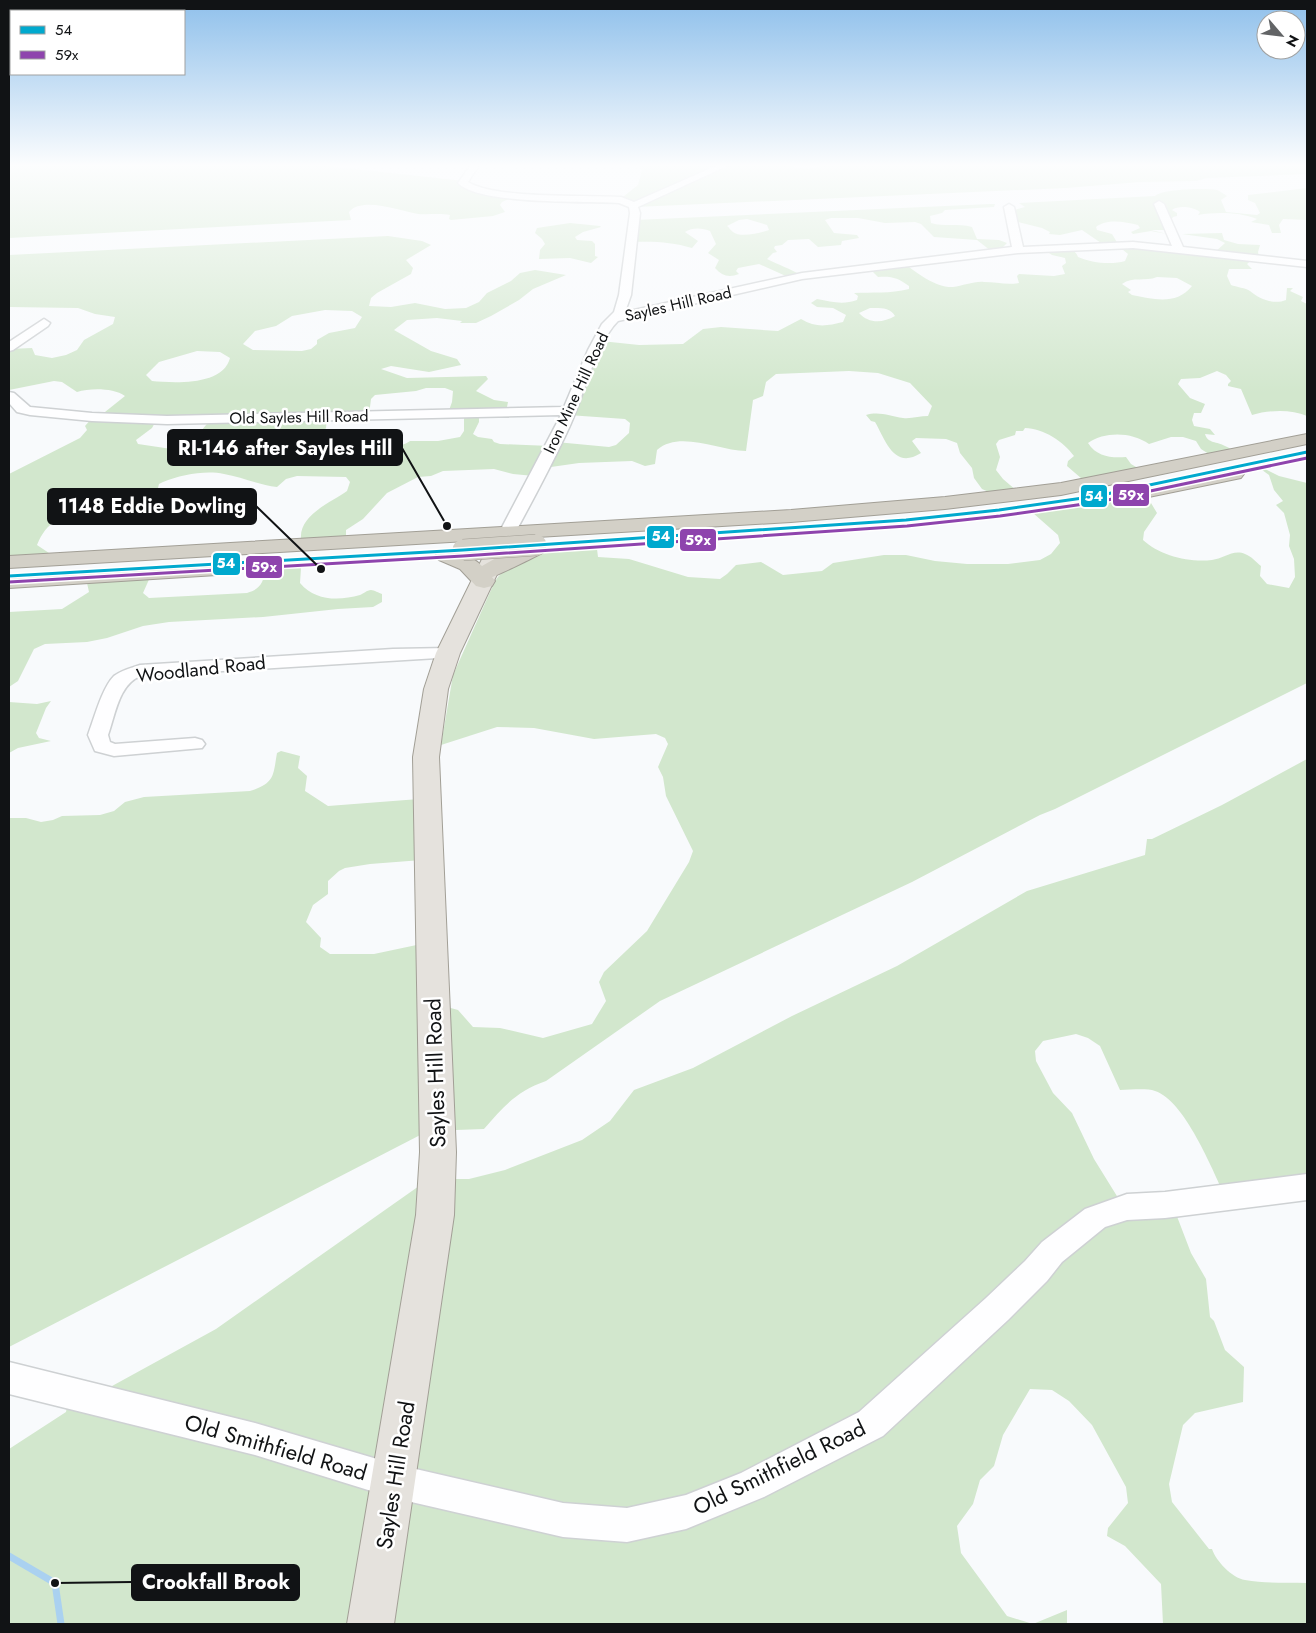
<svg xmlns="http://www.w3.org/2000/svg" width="1316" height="1633" font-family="Jost,sans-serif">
<rect width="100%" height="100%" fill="#f8fafc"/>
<path fill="#d2e7cd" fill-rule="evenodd" d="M9,165H319L464,181L465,184L510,195L509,199L502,202L500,205L505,212L493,216L451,220L449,219L450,215C439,213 429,215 418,214C401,211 362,196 349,212L351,220L9,238Z
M638,165H789C799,169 813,171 821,165H1307V174L1207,178L1196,181L1140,182L1066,188L635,207L619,200L638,185L642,170Z
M1307,188V220L1283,219L1279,225L1281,233H1272L1269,225L1251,222L1257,219C1239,212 1216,212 1198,215L1200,212C1193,207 1179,205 1172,210L1177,213V216L1173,217L1164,230H1151L1167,234L1151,231L1133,234L1131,232L1140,228L1138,225C1126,222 1107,218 1096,227L1097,230L1112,234L1118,244L1214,253L1225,243L1217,239L1182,234L1222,233L1224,240L1238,244L1260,245L1258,252L1259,258H1254L1247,264L1252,269H1229L1227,276L1231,285C1236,287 1246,288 1250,291C1259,299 1274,305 1286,300L1287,288H1293L1290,291L1303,297L1301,301L1307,304V416C1291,409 1269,410 1252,415L1241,389L1228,386V384L1231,381L1226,375L1217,371L1200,378L1181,379L1178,384L1190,398L1205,404L1201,413H1194L1192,420L1194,426L1210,429L1215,435L1205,434C1208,444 1217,441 1225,446C1230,448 1235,452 1239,455L1218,460L1201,449L1196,441L1183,437H1171L1149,444C1132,432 1105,431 1088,443C1097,457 1111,458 1126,457L1131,464L1148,474L1089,485L1067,466L1068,461L1074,456C1064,442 1043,428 1025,428L1023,431H1016L1015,435L999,440L996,444L1000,457L996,470L1003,479L1017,491L1000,497L982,489L974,478L972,468L960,453L957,443L946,439L916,438L912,441L921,453C894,470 886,441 875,422L871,421L866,415C879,411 890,416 903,418C911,419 920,416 928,416L932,406L910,383L878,373L849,371L776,374L766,382L763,396L753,400L746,451C719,451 680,430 657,450L655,464L645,466L632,461L579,463L544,468L534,476L513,474L494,469L443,471L431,476L418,477L387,493L363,519L346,530V539H301C299,515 330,503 347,491L350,482L346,477L297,476L286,479L277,487C259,485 242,477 224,474C205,470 181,475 163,482L159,484L156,496C136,493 122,491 105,504L107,509C99,515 95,513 86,514C60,516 47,521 37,545L52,555L9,558V474L80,438L87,430L85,426L93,417L100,416L125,396C113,388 91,388 77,392L62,382L54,381L9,390V349L32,348L35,355L52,358L66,355L77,350L84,340L113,324L115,317L95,314L78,308L9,307V255L388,236L422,241L431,245L406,260L413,268L411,274L377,293L371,298L369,306L391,307L415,303L445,309L466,308L479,302L487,293L511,281L520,273L535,270L566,275L533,289L519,300L491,316L476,323H460L462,321L437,318L407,320L394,330L431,351L457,359L461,365L429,372L391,366L381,369L407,378L486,376L488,379L476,391L494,400L508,402L506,412L479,415V422L473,434L478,437L492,439L494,442L500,444L550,446L556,442L609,447L616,445L629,433L630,423L625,419L568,415L601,341L639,345L683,344L703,329L721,327L778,331L801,319C816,328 827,326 843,322L846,315L833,308L817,307L811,303L817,299C832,302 843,305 857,300L858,296L854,293C872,292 890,294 909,289V286C898,278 892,276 878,277L868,267L904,263C916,273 937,288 953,287C963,286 974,281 984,282C996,282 1006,285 1019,283L1017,276L1019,274L1054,276L1065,274L1062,266L1066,263L1065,258L1052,255L1043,249C1054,249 1074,244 1078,257C1091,263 1112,265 1125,261L1128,254L1117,245H1104L1082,230L1060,235L1049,234L1050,232L1042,228L1014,221L1011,211L1025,207L1019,203L1155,196C1162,189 1206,188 1217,190C1220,191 1224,194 1227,196L1221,200L1226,212L1257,215L1260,213L1255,203L1248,200V195ZM1157,277L1177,278L1192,286C1176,306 1153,299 1132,295L1128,292L1131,290L1122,284C1133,276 1145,282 1157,277ZM870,308C880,308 890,307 895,316C883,323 869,324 859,313ZM325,310L352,311L362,317L355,328L329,333L317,340V344L311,349L302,351L253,350L243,344L255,331L276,326L292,316ZM197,351L220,352L230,358C223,386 174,383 152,381L146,375L159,362ZM426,388H445L453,391L452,402L448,413L464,415V431L460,437L438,441H410C397,451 343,454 328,449C324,447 321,444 318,441L326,428L327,417L369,415L371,399L375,395L416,391ZM157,419H211L201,431L220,434L222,439L217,449L205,454L138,444L136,440L152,428Z
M990,204H995L994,207L945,210L942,213L930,216L931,223C944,227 958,223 972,227L977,239L999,240L1007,243L998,252L991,251L977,240L934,237L921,224L915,222L885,223L858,218H831L825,220L834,233L857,235L859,238L842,241L841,245L818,247L809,239L788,240L782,245L775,246L774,248L777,252L773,253L767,259C778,265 790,268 800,275L788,277L759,264L738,268L736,271L739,274C729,278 722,276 715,268L719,260L708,253L716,244L710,231C703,228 692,227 685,232L698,241L692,248C672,242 654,241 633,242L635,220ZM747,219L767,225L769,230C761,233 740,238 733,232C730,230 729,227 727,226L739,220Z
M570,223L600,226L601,227L583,232L575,237L577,240L592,241L595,244V256L598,257L591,263L570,258L539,259L540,250L545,244L542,239L535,233L537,228Z
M1258,467H1261L1279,476L1307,483V683L1055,809L1040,815L912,882L660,1001L546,1081C517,1091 504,1106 484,1129L428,1131L9,1347V818H26L41,822L53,820L62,816L100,815L114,811L125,802L144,797L250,791C275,783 273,776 277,753L281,751L300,756L298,768L307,776L305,791L328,806L419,799L422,860L370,864L345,868L339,871L328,881V894L313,905L306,922L321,938L320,947L330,954H374L426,943L440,1005L458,1010L473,1027L500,1028L543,1038L592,1024L606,1001L599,982L604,972L647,931L689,862L693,851L666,796L663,777L658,767L668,744L665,738L656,734L594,739L534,728L497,727L441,745L453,675L495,581C517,549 562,551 597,549L598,557L629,559L688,577L720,579L727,574L736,565L761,562L783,575L822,571L833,563L884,555H906L935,561L967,564H1008L1040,560L1051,554L1060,543L1058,535L1033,513L1141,494L1151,503L1157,513L1144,532L1143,540C1159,555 1189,563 1212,560C1223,559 1233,549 1245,554C1251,556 1256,562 1261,566L1260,576L1267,584L1289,588L1295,577L1294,559L1289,546L1290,535L1284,513L1276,505L1283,501L1274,490L1269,475Z
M296,567L301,568L300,583C315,601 339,601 360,595C363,594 367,590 371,590C374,590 379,593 382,594V602L373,607L338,609L263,617L169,622L143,626L107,638L87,642L45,644L34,649L18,681L9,687V612L62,609L89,592L87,583L151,575L143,593L149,598L247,593C261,589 263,582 266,569Z
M51,701L46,708L36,733L39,738L51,741L18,748L9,753V702L37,704Z
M1307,759V1187L1225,1196C1212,1169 1185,1101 1155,1091C1146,1088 1131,1090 1120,1090L1100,1046L1088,1038L1076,1034L1043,1041L1035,1051L1036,1061L1053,1093L1072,1113L1094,1159L1120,1201L1173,1206L1191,1253L1206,1279L1210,1317L1214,1321L1225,1350L1244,1367L1243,1402L1195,1413L1183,1425L1169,1484L1172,1502L1209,1549H1212C1216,1561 1232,1578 1245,1580C1265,1584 1287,1582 1307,1583V1624H1163L1161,1584L1125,1546L1107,1536L1108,1528L1128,1503L1126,1487L1092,1425L1069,1401L1052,1390L1030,1389L1003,1435L994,1466L980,1480L973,1504L957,1526L961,1553L1007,1616L1033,1624L1067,1610V1624H9V1449L66,1412L69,1395L92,1397L216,1329L429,1179H469L505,1170L582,1140L610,1121L634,1090L693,1068L792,1016L897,966L1027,891L1145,855L1147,839H1152L1222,805Z"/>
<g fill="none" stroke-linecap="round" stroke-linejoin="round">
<path stroke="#aad1f0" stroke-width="7" d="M9,1556L55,1583L61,1624"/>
<defs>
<path id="minor" d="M471,165H479L468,182C495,199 586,195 621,197L634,202L718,165H729L638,207L640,213L631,295L625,312L802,273L1012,247L1004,207L1009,204L1014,207L1023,247L1133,242L1172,246L1154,204L1159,201L1164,204L1183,247L1307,261V267L1133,248L1018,253L802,279L618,321C594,345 583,401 567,432C548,473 526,512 505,552L503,555H491L489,552L561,415L167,424L92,421L30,415L17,412L9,403V392L14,393L30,407L92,413L167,416L564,407L588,350L602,324L614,312L619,295L630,213L629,207L619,203C586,201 479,205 458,183Z
M44,319L50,323L48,326L13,350L9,351V342Z
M448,648L454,649L457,653L454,657L141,676C119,683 115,716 108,735L110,742L115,744L195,738L202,740L205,744L202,748L114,756L95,751L88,735C94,719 102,688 114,676C122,670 131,668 140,665L393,649Z
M1307,1174V1200L1165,1218L1127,1220L1105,1227L1062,1262L1047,1281L1008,1320L883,1436L764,1497L686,1529L627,1542L563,1537L394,1498L255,1455L9,1394V1362L255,1423L394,1464L563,1503L627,1508L686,1495L741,1473L859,1412L986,1298L1025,1261L1042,1242L1085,1209L1127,1194L1165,1192Z"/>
<path id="major" d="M496,547L503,549L507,553L460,653L448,689L439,757L456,1152L454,1215L394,1624H347L416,1215L420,1152L413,757L424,689L436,653L485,553L489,549Z"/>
<path id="highway" d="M1307,434V444L1061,495L945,509L791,522L9,568V556L791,510L945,497L1061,483Z
M1234,468L1241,470L1244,474L1241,478L1139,499L1132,497L1129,493L1132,489L1139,487Z
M534,545L541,547L545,551C542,554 498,575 492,577L495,581L492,586L484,588L476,586L460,569L439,560L435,556L439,552C453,548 472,556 482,566L503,554Z
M209,564L217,565L220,570L217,575L9,588V575Z"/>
</defs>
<use href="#minor" stroke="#ced1d3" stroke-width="3"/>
<use href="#major" stroke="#a29f96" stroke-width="2"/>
<use href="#highway" stroke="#a29f96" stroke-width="2"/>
<use href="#minor" fill="#fefeff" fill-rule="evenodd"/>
<use href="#major" fill="#e5e2dd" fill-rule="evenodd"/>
<use href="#highway" fill="#d3d0c7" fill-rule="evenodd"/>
<defs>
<path id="highway-bridge" d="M463,550L536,545"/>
</defs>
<use href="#highway-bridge" stroke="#a29f96" stroke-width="22" stroke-linecap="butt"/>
<use href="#highway-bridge" stroke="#d3d0c7" stroke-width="21"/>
<defs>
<path id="bus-1" d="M9,576L463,550L906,520L999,510L1097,496L1307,452"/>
<path id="bus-2" d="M9,582L463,556L907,526L1000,516L1098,502L1307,458"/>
</defs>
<use href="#bus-1" stroke="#fff" stroke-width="6"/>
<use href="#bus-2" stroke="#fff" stroke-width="6"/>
<use href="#bus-1" stroke="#00a9ce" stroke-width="3"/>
<use href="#bus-2" stroke="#8e44ad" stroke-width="3"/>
</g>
<linearGradient id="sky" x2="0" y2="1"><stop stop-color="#8fc0eb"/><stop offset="0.42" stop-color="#fcfdfe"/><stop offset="1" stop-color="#fcfdfe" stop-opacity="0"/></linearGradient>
<rect width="1316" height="394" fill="url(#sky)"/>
<g text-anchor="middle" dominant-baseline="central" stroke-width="5" stroke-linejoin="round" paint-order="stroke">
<g font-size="16" fill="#111315" stroke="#fff">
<text transform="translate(678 304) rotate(-13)">Sayles Hill Road</text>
<text transform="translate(576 393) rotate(-65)">Iron Mine Hill Road</text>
<text transform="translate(299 417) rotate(-1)">Old Sayles Hill Road</text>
</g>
<g font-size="19" fill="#111315" stroke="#fff">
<text transform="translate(201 669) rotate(-6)">Woodland Road</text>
</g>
<g font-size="22" fill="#111315" stroke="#fff">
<text transform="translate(435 1073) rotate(-92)">Sayles Hill Road</text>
<text transform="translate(276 1447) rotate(16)">Old Smithfield Road</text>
<text transform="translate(779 1467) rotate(-26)">Old Smithfield Road</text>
<text transform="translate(395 1475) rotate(-81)">Sayles Hill Road</text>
</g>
</g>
<path fill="none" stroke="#111315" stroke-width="2" d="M447 526L402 448M321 569L256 506M55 1583L132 1582"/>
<g fill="#111315" stroke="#fff" stroke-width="2">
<circle cx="447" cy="526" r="5"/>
<circle cx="321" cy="569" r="5"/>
<circle cx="55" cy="1583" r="5"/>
</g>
<g fill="#111315" stroke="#111315" stroke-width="2">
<rect x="168" y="430" width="234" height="35" rx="5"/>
<rect x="48" y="489" width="208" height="35" rx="5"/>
<rect x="132" y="1565" width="167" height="35" rx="5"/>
</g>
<g font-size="20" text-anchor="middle" font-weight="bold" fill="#fff">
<text x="285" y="455">RI-146 after Sayles Hill</text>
<text x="152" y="513">1148 Eddie Dowling</text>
<text x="216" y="1589">Crookfall Brook</text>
</g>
<g stroke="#fff" stroke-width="2">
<rect x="1112" y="483" width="38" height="24" rx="5" fill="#8e44ad"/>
<rect x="1080" y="484" width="28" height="24" rx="5" fill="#00a9ce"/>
<rect x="646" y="525" width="29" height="24" rx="5" fill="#00a9ce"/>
<rect x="679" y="528" width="38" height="24" rx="5" fill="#8e44ad"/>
<rect x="212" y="552" width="29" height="24" rx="5" fill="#00a9ce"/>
<rect x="245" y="555" width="38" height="24" rx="5" fill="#8e44ad"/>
</g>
<g font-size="14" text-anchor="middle" font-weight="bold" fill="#fff">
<text x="1131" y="500">59x</text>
<text x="1094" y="501">54</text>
<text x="661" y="541">54</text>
<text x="698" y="545">59x</text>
<text x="226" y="568">54</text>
<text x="264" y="572">59x</text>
</g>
<rect width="1316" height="1633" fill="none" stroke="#111315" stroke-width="20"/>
<rect x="10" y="10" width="175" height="65" fill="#ffffff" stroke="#a0a1a1"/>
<rect x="20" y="26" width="25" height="8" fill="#00a9ce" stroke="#a0a1a1"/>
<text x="55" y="35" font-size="15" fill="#111315">54</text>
<rect x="20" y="51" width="25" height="8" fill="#8e44ad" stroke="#a0a1a1"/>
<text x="55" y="60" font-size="15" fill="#111315">59x</text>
<g transform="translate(1281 35) rotate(118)"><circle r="24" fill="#ffffff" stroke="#a0a1a1"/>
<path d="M0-4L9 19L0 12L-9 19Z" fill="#626466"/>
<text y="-8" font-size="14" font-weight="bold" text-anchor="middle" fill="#111315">N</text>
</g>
</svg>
